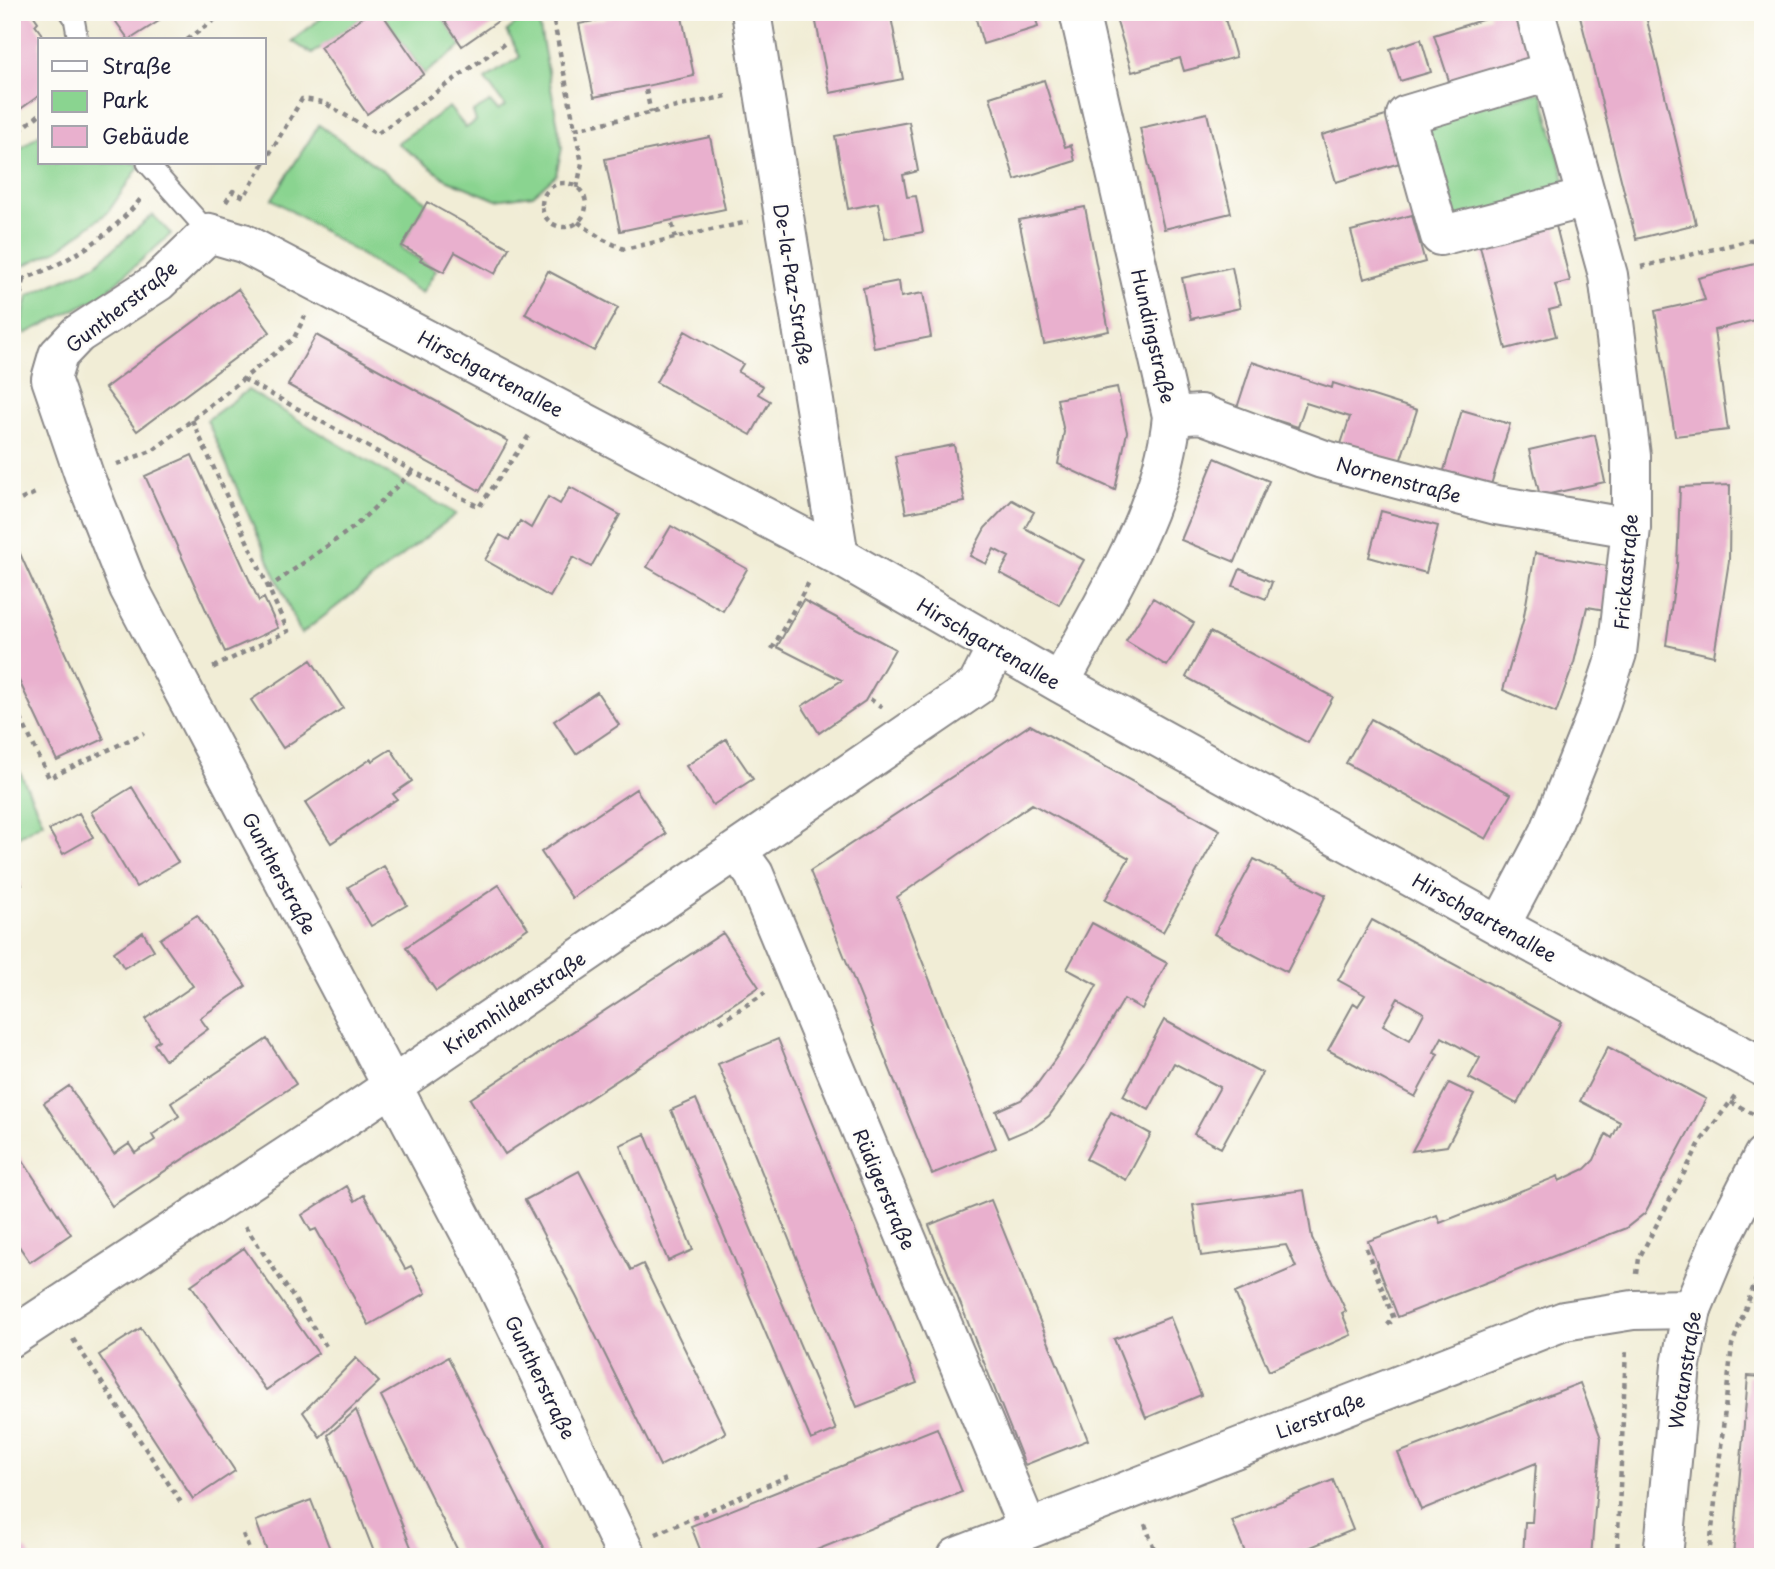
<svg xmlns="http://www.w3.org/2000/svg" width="1775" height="1569" font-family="'Playpen Sans',sans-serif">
<rect width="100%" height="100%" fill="#fdfcf7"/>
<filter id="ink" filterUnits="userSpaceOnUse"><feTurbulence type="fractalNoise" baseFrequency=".0143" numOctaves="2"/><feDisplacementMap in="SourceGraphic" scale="14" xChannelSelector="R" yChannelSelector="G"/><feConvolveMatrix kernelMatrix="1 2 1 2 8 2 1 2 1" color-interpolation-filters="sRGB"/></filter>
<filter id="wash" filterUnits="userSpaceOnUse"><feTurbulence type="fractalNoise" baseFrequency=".00686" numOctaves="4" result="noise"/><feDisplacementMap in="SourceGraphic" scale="28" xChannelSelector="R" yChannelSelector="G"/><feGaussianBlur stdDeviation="1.57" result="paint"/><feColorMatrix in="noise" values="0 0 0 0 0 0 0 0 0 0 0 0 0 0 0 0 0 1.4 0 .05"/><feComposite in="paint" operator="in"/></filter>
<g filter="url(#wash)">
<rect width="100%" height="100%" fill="#f1edd6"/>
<path fill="#8ad490" stroke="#567b66" stroke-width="2" d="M329,12H370L312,54L292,41Z
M381,12H439L462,46L424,74Z
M530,12H537L562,148L556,175L533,195L496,200L446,179L397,143L449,107L466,128L476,121L473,112L490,102L498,111L505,106L485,79L520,57L507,31Z
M1542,92L1566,184L1458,224L1421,136L1431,116Z
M319,125L427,202L401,248L436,270L422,293L272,199Z
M40,134V163H136L139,167L108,212L58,250L12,271V155Z
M153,215L171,234L100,297L25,334L21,325L28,296L95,265Z
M248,390L456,514L301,634L207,420Z
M12,755L43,822L12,840Z"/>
<g id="blocks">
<path fill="#e9b0ce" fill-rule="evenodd" d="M12,12H31L38,22L35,25L46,40H40V95L12,115Z
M109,12H153L159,21L129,40Z
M370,12H381L424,74L367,114L320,47Z
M439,12H511L462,46Z
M637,12H681L694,76L594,97L579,24Z
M814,12H890L903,79L830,93Z
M974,12H1034L1038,27L983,44Z
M1114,12H1167L1169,19L1192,12H1223L1236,57L1184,71L1180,58L1132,72Z
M1489,12H1519L1535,63L1452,90L1434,35L1491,17Z
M1579,12H1645L1696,224L1636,239Z
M1421,39L1431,72L1400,81L1390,49Z
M1044,80L1065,147L1071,145L1075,161L1015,180L990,97Z
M1207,113L1231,213L1164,229L1140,128Z
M1389,115L1403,162L1336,182L1322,135Z
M909,122L918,171L903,175L907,197L916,196L923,232L885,239L878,203L848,209L835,136Z
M710,137L725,209L620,231L605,159Z
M427,202L509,248L495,274L455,252L444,272L420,260L422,257L402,246Z
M1085,207L1109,331L1044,344L1019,220Z
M1412,215L1425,262L1364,279L1351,231Z
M1555,222L1570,281L1555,285L1561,307L1549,310L1556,336L1506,349L1479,242Z
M1763,262V318L1714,330L1728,430L1675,436L1655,311L1705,300L1698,278Z
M1232,267L1240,308L1191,319L1182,278Z
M548,271L618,308L594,351L525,314Z
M899,281L901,297L923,293L931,337L874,348L863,288Z
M238,289L270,332L137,431L105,388Z
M685,331L743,364L738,372L763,386L758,394L770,401L751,435L656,382Z
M316,335L508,441L480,491L288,385Z
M1252,362L1332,388L1333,383L1417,410L1400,462L1341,444L1350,417L1306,403L1298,427L1237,408Z
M1117,387L1127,432L1115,490L1058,464L1064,432L1057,399Z
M1462,410L1510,424L1489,491L1442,477Z
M1595,435L1605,482L1540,496L1529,450Z
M954,445L965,502L906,513L895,456Z
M192,455L259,601L264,598L278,628L225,652L145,476Z
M1215,458L1269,481L1235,562L1181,540Z
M1730,485L1729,561L1714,656L1666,645L1677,566L1680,487Z
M570,487L620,515L591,567L573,557L550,597L485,560L500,535L509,540L520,521L531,528L548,497L560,504Z
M1012,500L1034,512L1025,528L1084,560L1059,605L1000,573L1009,557L994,549L986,564L970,556L985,528Z
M1381,511L1438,526L1426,573L1369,557Z
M671,526L747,569L723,611L647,567Z
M12,536L104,739L57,761L12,666Z
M1535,553L1613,567L1606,610L1587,607L1574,663L1556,713L1503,690L1523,621Z
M1240,569L1272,582L1266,599L1233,586Z
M1153,598L1194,623L1167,666L1126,641Z
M803,600L895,649L865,701L819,733L802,706L842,680L777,647Z
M1210,632L1333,697L1308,743L1186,677Z
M311,660L343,708L283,748L251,700Z
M597,692L619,725L576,754L554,721Z
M1371,719L1511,794L1486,839L1346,763Z
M1030,725L1220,830L1163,932L1105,900L1129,858L1032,804L897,897L996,1148L932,1174L810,871Z
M726,739L753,779L713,805L686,766Z
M391,749L412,781L393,794L397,799L331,843L305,803L371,759L372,761Z
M132,787L178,862L136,887L91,812Z
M636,789L666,834L572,898L541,852Z
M79,813L93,837L63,854L49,830Z
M1254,859L1326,895L1287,972L1214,934Z
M384,866L407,905L371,926L348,887Z
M12,868L22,885L12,891Z
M499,885L528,928L436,991L406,947Z
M197,915L246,986L200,1018L208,1029L165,1060L154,1044L159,1040L145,1019L193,986L160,939Z
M1372,920L1561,1022L1517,1104L1469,1078L1480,1058L1442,1037L1434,1052L1438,1054L1415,1097L1328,1050L1354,1003L1358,1006L1365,995L1338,980ZM1398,998L1424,1013L1410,1040L1383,1025Z
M1092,923L1167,963L1142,1009L1124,999L1084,1067L1049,1116L1036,1126L1008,1138L996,1111L1021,1100L1035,1087L1061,1051L1097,985L1067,969Z
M143,932L154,950L124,968L114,952Z
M723,933L759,987L505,1154L470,1099Z
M1164,1020L1262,1073L1221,1148L1194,1134L1220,1087L1174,1063L1149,1110L1123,1096Z
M267,1039L296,1084L112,1206L44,1103L69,1086L114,1154L129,1144L135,1153L155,1140L152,1135L179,1116L171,1103Z
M778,1039L917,1383L857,1407L718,1064Z
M1608,1047L1706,1099L1645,1213L1626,1228L1398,1317L1368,1241L1437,1215L1440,1223L1558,1176L1559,1181L1585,1169L1594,1160L1606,1134L1612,1138L1620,1122L1580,1101Z
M1449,1083L1474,1095L1447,1146L1412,1151Z
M696,1099L836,1430L811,1440L671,1110Z
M1111,1112L1151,1134L1126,1180L1086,1159Z
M645,1134L693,1250L668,1261L620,1145Z
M19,1155L71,1234L30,1262L12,1236V1160Z
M579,1171L631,1270L643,1264L726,1433L660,1466L576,1296L525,1200Z
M347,1186L355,1201L364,1195L405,1269L411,1266L426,1293L369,1325L316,1229L311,1231L302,1215Z
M1304,1190L1312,1238L1346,1311L1342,1313L1351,1335L1269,1371L1235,1293L1296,1267L1286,1245L1201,1256L1193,1205Z
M991,1200L1088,1440L1025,1465L929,1225Z
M244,1248L318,1353L266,1390L191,1285Z
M1170,1317L1201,1395L1146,1418L1114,1339Z
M141,1328L235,1471L193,1499L99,1355Z
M448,1357L506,1475L548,1557H461L381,1396Z
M356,1358L379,1382L320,1437L303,1412Z
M1748,1376L1763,1377V1557H1733Z
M1580,1383L1601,1438L1591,1557H1523L1525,1522H1532L1536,1463L1421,1510L1398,1453Z
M356,1410L415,1557H376L328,1435Z
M937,1428L962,1492L799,1557H703L691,1526Z
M1333,1480L1353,1530L1286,1557H1247L1232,1521Z
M311,1500L333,1557H269L256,1521Z
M26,1549L31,1557H14Z"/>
</g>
</g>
<g filter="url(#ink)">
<use href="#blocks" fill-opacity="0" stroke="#8a8888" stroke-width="2"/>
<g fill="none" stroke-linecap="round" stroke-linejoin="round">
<defs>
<path id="lane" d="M70,12L74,18L78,40
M147,163L209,233"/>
<path id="street" d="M751,12L839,556
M1552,71L1406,115L1440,236L1586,198
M1172,416L1201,414L1322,459L1496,505L1631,528
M1060,683C1104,600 1163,511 1172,416L1079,12
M737,851L754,874L1028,1529
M1500,926L1549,833L1598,711L1617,653L1631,528V456L1608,275L1535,12
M12,1337L357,1110L977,686L997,647
M627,1557L491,1273L129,588L84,475L51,379L58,355L78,334L158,282L209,233L243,243L839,556L1060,683L1500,926L1763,1067
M957,1557L1564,1321L1633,1310L1692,1309"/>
<path id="secondary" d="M1663,1557L1681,1365L1692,1309L1722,1237L1763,1156"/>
</defs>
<use href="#lane" stroke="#8a8888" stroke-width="23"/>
<use href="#street" stroke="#8a8888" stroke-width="42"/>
<use href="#secondary" stroke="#8a8888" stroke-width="42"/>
<path stroke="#8a8888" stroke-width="4.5" stroke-dasharray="5 5" stroke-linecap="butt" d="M552,12L575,129
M187,40L225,12
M646,90L651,113
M12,137L40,114
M264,163L302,99L323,102L377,134L504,44
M542 205a22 22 0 1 1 44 0a22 22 0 1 1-44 0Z
M577,188L582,163L575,129L727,96
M226,202L233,191L244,197L264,163
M578,222L602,239L624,249L748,222
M672,224L676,238
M1641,267L1763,237
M12,283C63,266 109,239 143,196
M12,333L24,280
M12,337L18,360
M243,379L479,507L530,434
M192,420L288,631L212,668
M117,464L154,450L192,420L294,338L305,316
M12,504L35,493
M268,588L354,527L413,471
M772,649L809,582
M870,699L882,707
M12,700L49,778L144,733
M720,1022L765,993
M1731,1102L1762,1119
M245,1226L326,1346
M1366,1248L1394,1319L1384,1328
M1637,1274L1639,1258L1701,1141L1737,1093
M73,1339L182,1504
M1145,1524L1157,1557
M243,1534L252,1557
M656,1534L793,1474
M1617,1557L1626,1348
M1709,1557L1732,1345L1763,1261"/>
<use href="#lane" stroke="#fff" stroke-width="19"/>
<use href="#street" stroke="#fff" stroke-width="38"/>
<use href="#secondary" stroke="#fff" stroke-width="38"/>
</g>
</g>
<g text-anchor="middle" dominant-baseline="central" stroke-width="5" stroke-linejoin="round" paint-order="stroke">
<g font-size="19" fill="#22223b" stroke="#fdfcf7">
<text transform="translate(794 284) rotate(81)">De-la-Paz-Straße</text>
<text transform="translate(121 306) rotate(-38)">Guntherstraße</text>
<text transform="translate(1154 336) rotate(77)">Hundingstraße</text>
<text transform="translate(491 373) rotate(28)">Hirschgartenallee</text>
<text transform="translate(1399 479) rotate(15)">Nornenstraße</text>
<text transform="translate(1625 572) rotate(-85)">Frickastraße</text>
<text transform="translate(989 643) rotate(30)">Hirschgartenallee</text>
<text transform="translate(280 873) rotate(62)">Guntherstraße</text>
<text transform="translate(1485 917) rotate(29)">Hirschgartenallee</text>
<text transform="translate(514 1002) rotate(-34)">Kriemhildenstraße</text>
<text transform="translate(885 1189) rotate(67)">Rüdigerstraße</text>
<text transform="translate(1684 1370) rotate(-81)">Wotanstraße</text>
<text transform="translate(541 1377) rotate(64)">Guntherstraße</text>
<text transform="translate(1320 1415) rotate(-21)">Lierstraße</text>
</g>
</g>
<rect width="1775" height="1569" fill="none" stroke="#fdfcf7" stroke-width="42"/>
<rect x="38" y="38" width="228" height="126" fill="#fdfcf7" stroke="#a5a5ac" stroke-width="2"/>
<rect x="52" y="61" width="35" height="10" fill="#ffffff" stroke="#a5a5ac" stroke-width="2"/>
<text x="102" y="74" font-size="21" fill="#22223b">Straße</text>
<rect x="52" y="91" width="35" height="21" fill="#8ad490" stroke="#a5a5ac" stroke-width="2"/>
<text x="102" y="108" font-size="21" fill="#22223b">Park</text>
<rect x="52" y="126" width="35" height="21" fill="#e9b0ce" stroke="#a5a5ac" stroke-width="2"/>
<text x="102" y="144" font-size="21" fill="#22223b">Gebäude</text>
</svg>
